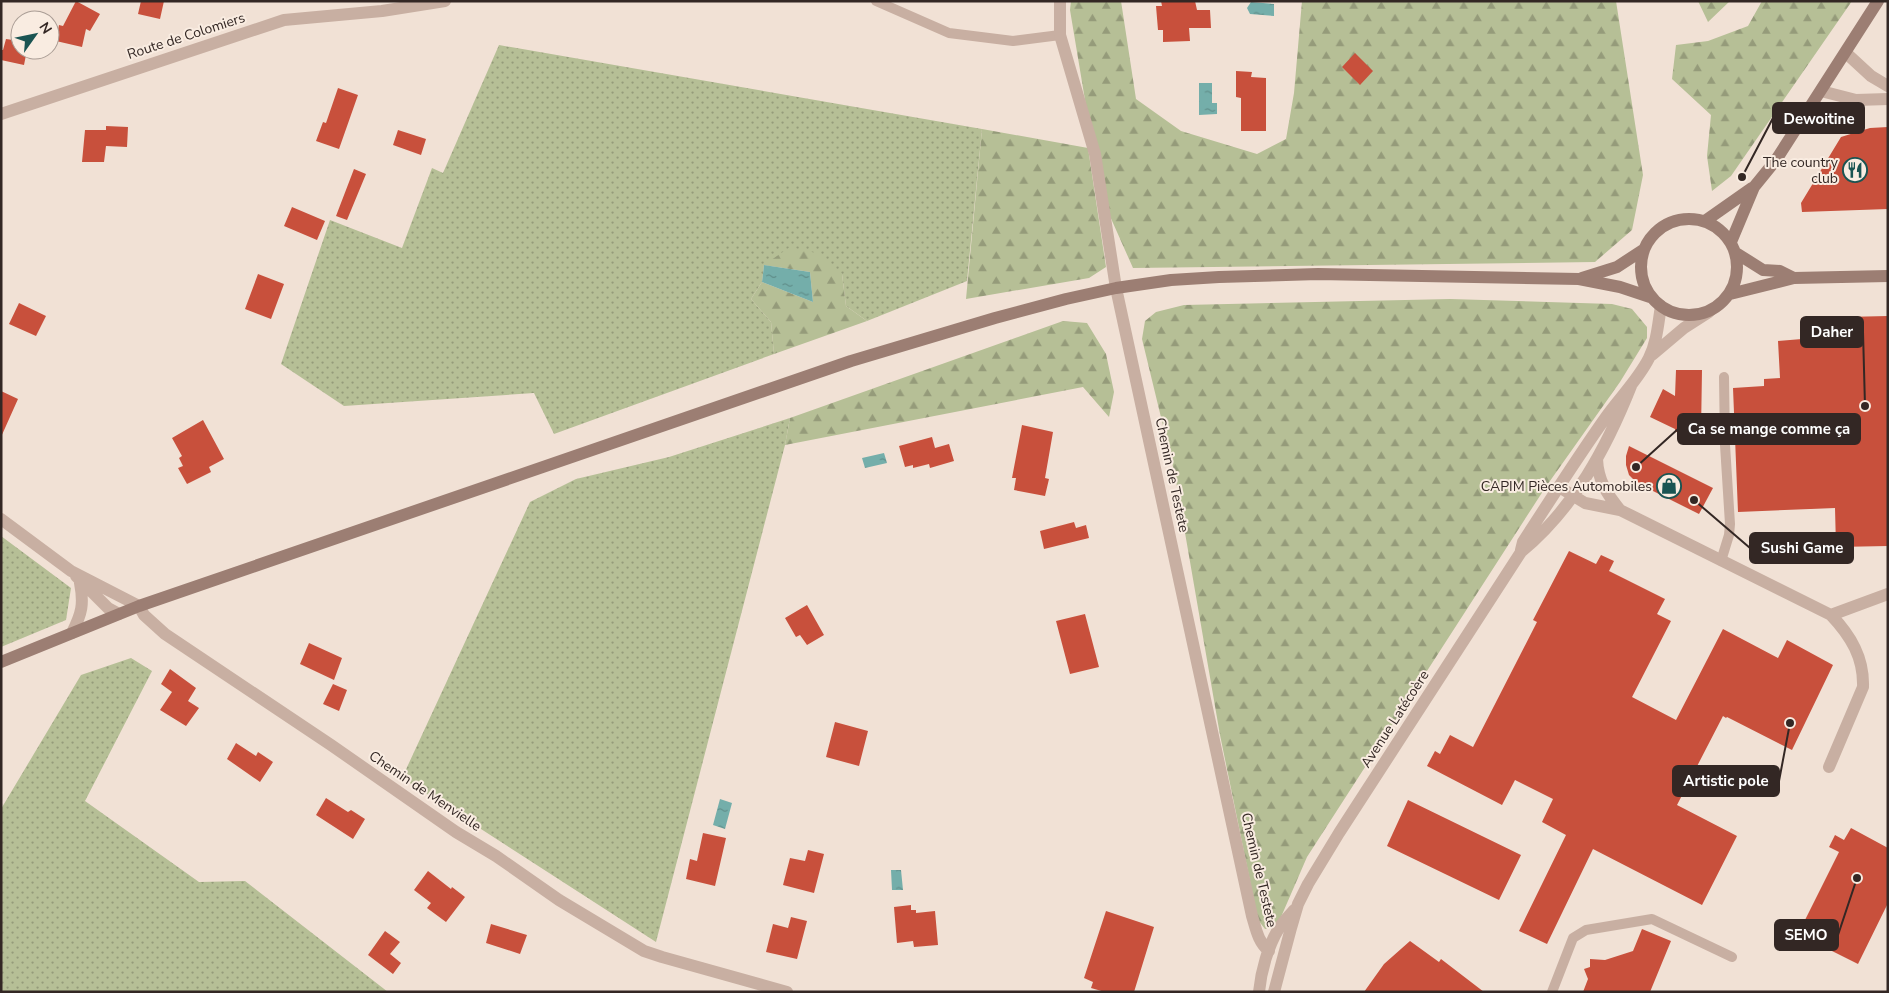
<svg xmlns="http://www.w3.org/2000/svg" width="1889" height="993" font-family="'Nunito Sans',sans-serif">
<defs>
<pattern id="grass-dots" width="8" height="8" patternUnits="userSpaceOnUse" patternTransform="scale(1.25)"><rect width="8" height="8" fill="#b6bf96"/><path d="M2 2h.1M6 6h.1" fill="none" stroke="#959b7a" stroke-width="1.8" stroke-linecap="round"/></pattern>
<pattern id="forest-firs" width="22" height="20" patternUnits="userSpaceOnUse" patternTransform="scale(1.25)"><rect width="22" height="20" fill="#b6bf96"/><path d="M5 1l3.5 6h-7zM16 11l3.5 6h-7z" fill="#959b7a"/></pattern>
<pattern id="water-ripples" width="26" height="14" patternUnits="userSpaceOnUse" patternTransform="scale(1.25)"><rect width="26" height="14" fill="#74aeaa"/><path d="M2 4q2-2 4 0t4 0M15 11q2-2 4 0t4 0" fill="none" stroke="#608e8a"/></pattern>
</defs>
<rect width="100%" height="100%" fill="#f1e1d5"/>
<path fill="url(#grass-dots)" d="M499,45L982,129L967,281L867,321L846,306L842,274L764,265L762,282L751,299L771,322L774,354L554,434L534,393L344,406L281,364L330,220L402,248L432,168L443,173Z
M790,418L785,445L656,942L402,778L530,502L576,479L669,457Z
M1,536L71,588L66,620L1,647Z
M131,658L152,671L85,801L199,882L245,881L388,992H1V809L81,675Z"/>
<path fill="url(#forest-firs)" d="M1071,1H1121L1136,99L1181,131L1257,154L1286,139L1294,93L1302,1H1616L1643,175L1632,230L1595,262L1133,268L1101,196L1070,10Z
M1698,1H1730L1708,22Z
M1762,1H1852L1731,176L1712,191L1707,156L1711,115L1672,79L1676,45L1708,41L1748,26Z
M982,129L1088,148L1106,267L1089,278L966,299Z
M790,247L816,253L842,274L846,306L867,321L774,354L771,322L751,299L762,282L813,302L810,272L764,265Z
M1450,299L1612,304L1632,309L1647,327V338L1620,382L1545,488L1307,857L1281,917L1272,928L1265,929L1258,920L1220,735L1175,475L1142,339L1145,321L1156,312L1184,305Z
M1063,321L1087,323L1106,354L1114,392L1109,417L1083,387L785,445L790,418Z"/>
<path fill="url(#water-ripples)" d="M1251,2L1274,4V16L1250,14L1247,8Z
M1199,83H1212V103H1217V114L1199,115Z
M764,265L810,272L813,302L762,282Z
M884,453L887,463L865,468L862,458Z
M720,799L732,803L725,829L713,825Z
M891,870H901L903,890H892Z"/>
<path fill="#c8503c" d="M76,1L100,14L90,31L86,29L82,47L56,41L59,25L63,26Z
M141,1H164L160,19L138,14Z
M1161,1H1195L1197,10H1210L1211,28H1189L1190,41L1163,42V30H1158L1156,6H1162Z
M6,39L20,41V50H27L24,65L1,60V50H3Z
M1355,53L1373,71L1360,85L1342,67Z
M1236,71L1252,72L1251,77L1266,78V131H1241V98L1236,97Z
M338,88L358,95L339,149L316,141L323,122L326,123Z
M106,126L128,127L127,147L106,146L104,162H82L85,130H106Z
M1888,127V209L1802,212L1801,203L1841,137L1870,128Z
M398,130L426,139L421,155L393,145Z
M354,169L366,174L347,220L336,216Z
M292,207L325,221L317,240L284,226Z
M258,274L284,284L271,319L245,309Z
M19,303L46,316L36,336L9,324Z
M1888,316V546L1836,547L1835,508L1738,512L1733,388L1764,386V379L1780,378L1778,341L1802,339L1801,318Z
M1676,370H1702L1701,432H1675V429L1650,417L1663,389L1675,396Z
M1,391L18,399L1,437Z
M203,420L224,459L209,467L211,472L187,484L178,468L183,466L179,458L182,456L172,438Z
M1022,425L1053,432L1045,478L1049,479L1045,496L1014,490L1016,478H1012Z
M932,437L935,448L949,444L954,461L930,468L929,464L913,468V465L905,467L899,446Z
M1629,446L1713,488L1699,514L1649,489L1633,479L1629,475L1626,465V456Z
M1074,522L1076,528L1086,525L1089,538L1044,549L1040,531Z
M1569,551L1596,564L1601,555L1614,561L1609,571L1665,599L1657,614L1671,621L1632,697L1676,720L1723,629L1778,658L1787,640L1833,665L1792,750L1727,717L1726,718L1723,716L1677,805L1737,836L1702,905L1593,849L1547,944L1519,931L1566,835L1542,822L1553,799L1515,780L1502,805L1427,766L1435,751L1440,754L1450,735L1473,747L1537,622L1533,620Z
M807,605L824,635L807,645L800,635L796,637L785,618Z
M1085,614L1099,667L1070,674L1056,621Z
M309,643L342,658L334,680L300,664Z
M170,669L196,688L188,701L199,708L186,726L160,710L172,692L161,684Z
M333,684L347,690L339,711L323,704Z
M835,722L868,731L859,766L826,757Z
M236,743L256,756L258,752L273,762L260,782L227,759Z
M326,798L348,812L351,810L365,819L353,839L316,815Z
M1408,800L1521,855L1499,900L1387,846Z
M1851,828L1888,848V903L1858,964L1798,934L1839,852L1829,847L1835,835L1844,840Z
M703,833L726,838L715,886L686,879L690,859L697,861Z
M808,850L824,854L814,893L783,885L790,858L805,861Z
M428,871L451,889L452,887L465,897L446,922L427,908L431,903L414,890Z
M911,905V910H916V913L935,911L938,945L914,947L913,941L897,943L894,907Z
M1106,911L1154,927L1134,992H1105L1091,988L1093,982L1084,978Z
M791,917L807,921L797,959L766,952L773,924L788,928Z
M491,924L527,935L520,954L486,943Z
M1642,929L1671,941L1650,992H1583L1588,979L1584,969L1590,967V959L1605,960L1633,951Z
M385,931L400,942L390,954L401,963L393,974L368,955Z
M1410,941L1439,962L1441,959L1484,992H1364L1384,964Z"/>
<g fill="none" stroke-linecap="round" stroke-linejoin="round">
<path stroke="#c8afa2" stroke-width="10" d="M876,1L949,33L1013,41L1060,35
M1721,561L1729,535L1730,524L1725,445L1724,377
M1552,992L1573,938L1586,930L1652,919L1732,957"/>
<path stroke="#c8afa2" stroke-width="12" d="M1060,1V35L1095,154L1116,288L1252,916C1256,929 1258,942 1269,951
M1846,53L1871,76L1888,86
M1821,91L1856,100L1888,99
M1652,355L1684,328L1709,312
M1597,459C1598,481 1607,494 1620,510
M1559,487L1585,503L1620,510L1831,615L1888,594
M1,519L71,571L139,606L144,615L165,634L331,745L456,832L496,856L559,900L644,951L662,957L787,992
M1521,550L1523,542C1550,500 1577,458 1606,417C1620,397 1638,380 1649,358C1657,342 1658,324 1661,306
M76,576L108,608L119,614
M72,633C82,613 84,604 80,583
M1829,767L1863,687C1864,658 1851,636 1831,615
M1259,992C1261,971 1268,946 1279,928C1283,922 1289,916 1294,910
M1274,992L1291,928L1298,904L1308,884L1339,833L1521,552C1574,508 1606,449 1631,386"/>
<path stroke="#c8afa2" stroke-width="12" d="M1,114L284,20L382,11L445,1"/>
<path stroke="#9c7e73" stroke-width="12" d="M1641 267a48 48 0 1 1 96 0a48 48 0 1 1-96 0Z
M1705,221L1752,188
M1731,242L1754,187L1776,160L1878,1
M1736,253L1763,270L1780,271L1794,278
M1582,278L1617,267L1643,250
M1730,294L1794,278L1888,276
M1,662L139,606L851,361L995,318L1066,299L1116,288L1171,280L1219,277L1318,274L1579,279L1620,287L1650,297"/>
</g>
<defs>
<symbol id="restaurant-ring" viewBox="-11 -11 22 22"><circle r="9.5" fill="#f9ece1" stroke="#1a5452" stroke-width="1.5"/><path d="M-5-6h1v4h1v-4h1v4h1v-4h1v5L-1.5 .5V6h-2V.5L-5-1ZM5-6V6H3V1.5H1.5Q1.5-4 5-6Z" fill="#1a5452"/></symbol>
<symbol id="shop-ring" viewBox="-11 -11 22 22"><circle r="9.5" fill="#f9ece1" stroke="#1a5452" stroke-width="1.5"/><path d="M-5-2.5h2.3a2.7 3.5 0 0 1 5.4 0H5L5.5 6h-11ZM-1.5-2.5h3a1.5 2.3 0 0 0-3 0Z" fill="#1a5452"/></symbol>
</defs>
<g fill-rule="evenodd">
<use href="#restaurant-ring" x="1841" y="156" width="28" height="28"/>
<use href="#shop-ring" x="1655" y="472" width="28" height="28"/>
</g>
<g text-anchor="middle" dominant-baseline="central" stroke-width="4" stroke-linejoin="round" paint-order="stroke">
<g font-size="14" fill="#332724" stroke="#f9ece1">
<text transform="translate(186 36) rotate(-18)">Route de Colomiers</text>
<text transform="translate(1172 475) rotate(78)">Chemin de Testete</text>
<text transform="translate(1395 719) rotate(-57)">Avenue Latécoère</text>
<text transform="translate(425 791) rotate(34)">Chemin de Menvielle</text>
<text transform="translate(1259 870) rotate(77)">Chemin de Testete</text>
</g>
<g font-size="14" fill="#332724" stroke="#f9ece1" text-anchor="end">
<text x="1838" y="162">The country<tspan x="1838" dy="16">club</tspan></text>
<text x="1652" y="486">CAPIM Pièces Automobiles</text>
</g>
</g>
<path fill="none" stroke="#332724" stroke-width="2" d="M1742 177L1773 118M1865 406L1863 332M1636 467L1678 429M1694 500L1750 548M1790 723L1779 781M1857 878L1838 935"/>
<g fill="#332724" stroke="#f9ece1" stroke-width="2">
<circle cx="1742" cy="177" r="5"/>
<circle cx="1865" cy="406" r="5"/>
<circle cx="1636" cy="467" r="5"/>
<circle cx="1694" cy="500" r="5"/>
<circle cx="1790" cy="723" r="5"/>
<circle cx="1857" cy="878" r="5"/>
</g>
<g fill="#332724" stroke="#332724" stroke-width="2">
<rect x="1773" y="103" width="91" height="30" rx="5"/>
<rect x="1801" y="317" width="62" height="30" rx="5"/>
<rect x="1678" y="414" width="182" height="30" rx="5"/>
<rect x="1750" y="533" width="103" height="30" rx="5"/>
<rect x="1673" y="766" width="106" height="30" rx="5"/>
<rect x="1775" y="920" width="63" height="30" rx="5"/>
</g>
<g font-size="15" text-anchor="middle" font-weight="bold" fill="#fff">
<text x="1819" y="124">Dewoitine</text>
<text x="1832" y="337">Daher</text>
<text x="1769" y="434">Ca se mange comme ça</text>
<text x="1802" y="553">Sushi Game</text>
<text x="1726" y="786">Artistic pole</text>
<text x="1806" y="940">SEMO</text>
</g>
<rect width="1889" height="993" fill="none" stroke="#332724" stroke-width="5"/>
<g transform="translate(35 35) rotate(57)"><circle r="24" fill="#f9ece1" stroke="#aa9d95"/>
<path d="M0-4L9 19L0 12L-9 19Z" fill="#1a5452"/>
<text y="-8" font-size="14" font-weight="bold" text-anchor="middle" fill="#332724">N</text>
</g>
</svg>
